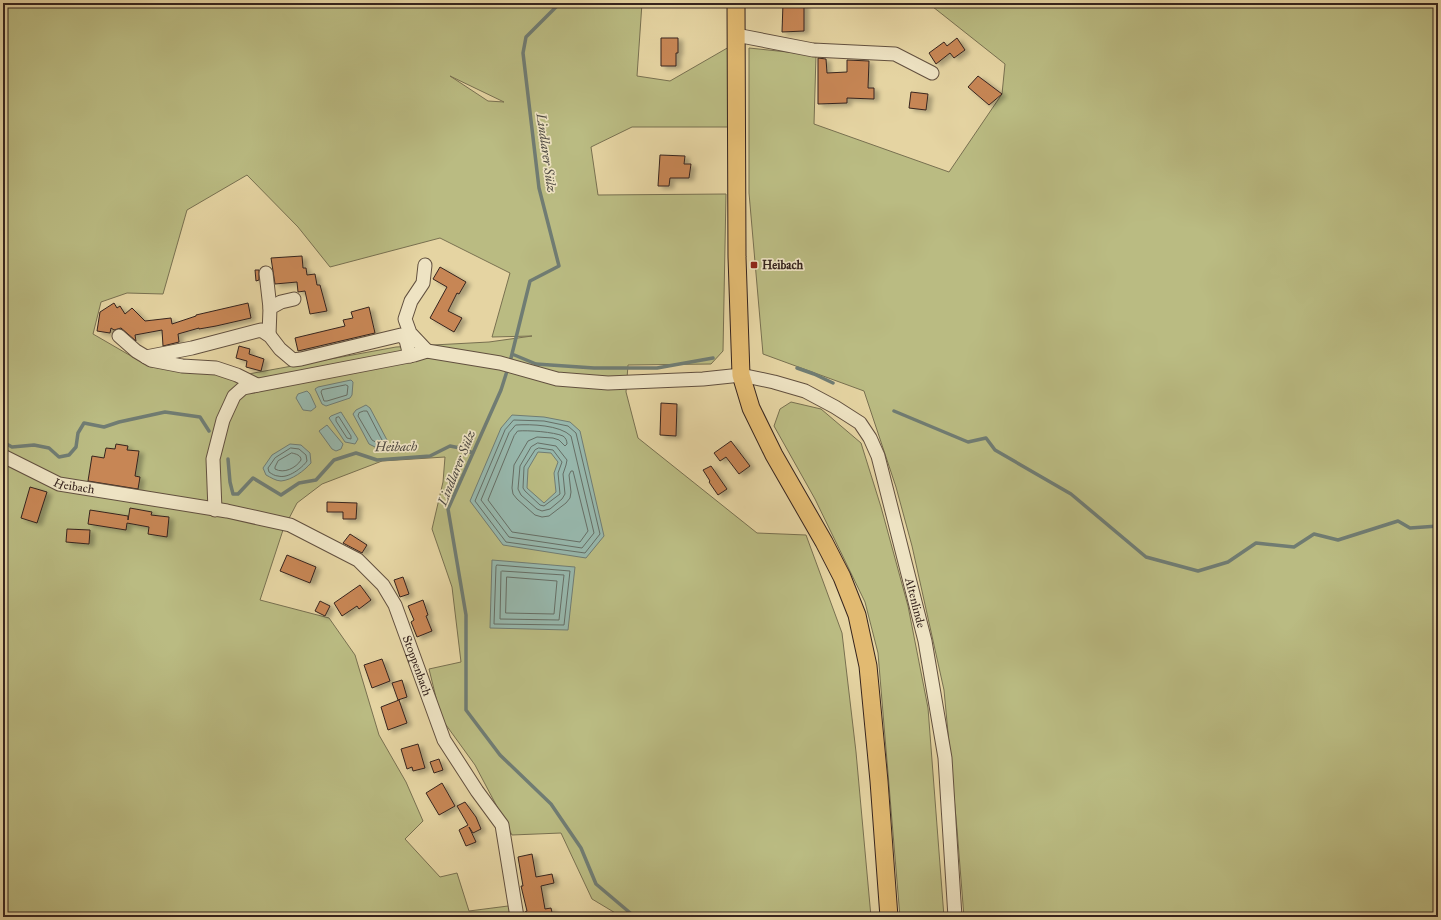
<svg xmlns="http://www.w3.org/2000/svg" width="1441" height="920" font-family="'IM FELL Great Primer',serif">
<defs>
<filter id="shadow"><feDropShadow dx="4.5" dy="2.5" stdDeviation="2" flood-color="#0004"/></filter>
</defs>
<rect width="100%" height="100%" fill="#e5d4a2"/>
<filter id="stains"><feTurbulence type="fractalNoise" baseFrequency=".005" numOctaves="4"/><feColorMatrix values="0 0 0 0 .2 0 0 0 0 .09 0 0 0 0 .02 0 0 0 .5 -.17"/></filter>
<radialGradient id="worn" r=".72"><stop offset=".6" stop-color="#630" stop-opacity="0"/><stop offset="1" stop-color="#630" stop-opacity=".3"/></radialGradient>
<path fill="#babb82" stroke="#787050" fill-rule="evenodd" d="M3,3H642L637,76L670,81L729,47V127H632L591,147L598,195L726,194L723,351L711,364L628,365L626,392L638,438L757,533L806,535L842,633L856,752L871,917H622L592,899L561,833L512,835L475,765L441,718L429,669L461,662L452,587L432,529L443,482L445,457L382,461L322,484L297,503L283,530L260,600L329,618L355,655L379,735L406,782L423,821L405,839L440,877L457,873L469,911L516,905V917H3ZM450,76L504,102L488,101ZM247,175L298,227L330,267L440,238L510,273L492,337L532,336L489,342L396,347L243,375L150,367L93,334L101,302L127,293L163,294L187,210Z
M928,3H1438V917H964L957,829L944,690L912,546L896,487L864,391L763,354L749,193V48L816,55L814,124L949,172L1002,94L1005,64Z
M791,402L821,409L861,443L881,507L908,606L928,708L944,917H900L878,653L865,602L815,499L774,426L780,409Z"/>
<path fill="#97b7ac" stroke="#707c73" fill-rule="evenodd" d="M351,380L353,382L352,395L350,398L326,406L322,404L315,389L318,387Z
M307,391L310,394L316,407L311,411L303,410L296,398L298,394Z
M366,405L370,408L387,440L386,443L379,449L369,444L353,414L356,410Z
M341,412L358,439L355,444L345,442L329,418L331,416Z
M512,415L544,417L570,422L580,431L604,536L586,558L503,545L470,501L501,428ZM538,452L551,453L558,462L554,473L556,492L544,503L527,488L528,469Z
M327,425L343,444L341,449L336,451L332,449L319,431Z
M290,444L301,445L310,453L311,463C304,471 292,480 281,481C276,481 270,477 266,475L263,468L272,455Z
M492,560L575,567L568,630L490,628Z"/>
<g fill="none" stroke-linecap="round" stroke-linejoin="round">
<path stroke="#666e65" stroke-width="1" d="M346,385L348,386L347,395L327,401H324L321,392L322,390Z
M364,411H367L382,440L379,444L372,440L358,416L359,413Z
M339,417L351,436V439L347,438L336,421V418Z
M514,420L544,421L568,426L576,433L600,534L585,553L506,542L475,501L505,430Z
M516,425C531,424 560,425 571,436L594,533L582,548L509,537L481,500L509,433Z
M518,431C528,430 554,432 563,436C566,438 567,441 567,444L565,446L559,440L553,438L537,437L528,441L514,465L512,488L513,494L517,499L535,515L542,517L549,516L566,503L570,498L571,492L569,475L571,471H573L588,531L580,542L512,532L488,500L514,436Z
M538,443L556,446L567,460L566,465L563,474L565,494L562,499L550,509L542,511L537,509L521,495L518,489L520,466L531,447Z
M291,448L299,449L306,455L307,461C302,468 288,479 278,476C275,476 272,474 269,472L268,468L275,458Z
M539,448L553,450L562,462L558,473L560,494L544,506L540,505L525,491L523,488L524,467L535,450Z
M292,453C296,454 301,455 301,460C296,468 284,474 275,469V467L278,461Z
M497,565L570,571L564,625L494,624L496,567Z
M502,571L564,575L559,620L500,619L501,572Z
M507,577L557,581L554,614L506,613Z"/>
<path stroke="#707c73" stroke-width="3.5" d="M512,354L536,364L594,368H657L713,358
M510,362L530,281L559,266L539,188L523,53L526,37L560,3
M508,368L501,390L448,509L466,615V710L500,755L551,804L581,848L596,884L635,917
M797,368L814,374L833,383
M894,411L968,442L986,438L995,450L1071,494L1146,557L1198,571L1228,562L1256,543L1294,547L1314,534L1338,540L1398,521L1410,528L1438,526
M3,442L12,447L34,445L49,448L59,457L69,455L76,447L78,433L84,423L104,427L119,422L165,412L200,417L209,431
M228,459L230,482L233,494H238L253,478L281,495L299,483L316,480L334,460L356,453L377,460L430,456L450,446L460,448L473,453"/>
</g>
<path fill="#c78655" stroke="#36241e" filter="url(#shadow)" d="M783,3H804V31L782,32Z
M661,38H678V53H676V66H661Z
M957,38L965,50L954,58L950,53L936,64L929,53L944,42L947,46Z
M818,58L826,59L827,73L847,72V60L869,61L868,88H874V99L847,98V103L818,104Z
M978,76L1002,94L989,105L968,87Z
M911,92L928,94L926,110L909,108Z
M660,155L685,156L684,164H691L689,178H670L669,186H658Z
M302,256L303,268H306L307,275L315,274L317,285H320L327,311L310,314L305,291L298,292L297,282L275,284L271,258Z
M440,267L466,282L459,294L457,293L448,311L462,318L454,332L430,318L447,287L433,279Z
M255,270H259V280L256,281Z
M114,303L117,308L120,306L125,314L132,308L145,321L171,318L172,324L196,316V315L248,303L251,318L216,326L199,329V328L178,334L179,342L163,346L162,330L135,335L136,341L121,328L114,330L111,328L110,333L97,331L100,312Z
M369,307L375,333L298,351L295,338L345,326L343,320L353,318L351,312Z
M239,346L250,349L249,354L264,359L261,371L246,367L247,361L236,358Z
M661,403L677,404L676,436L660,435Z
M731,441L750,466L739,474L726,457L720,461L714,453Z
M116,444L128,446L127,450L139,451L135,476L140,477L138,489L88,481L92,456L104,458L106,448L115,449Z
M711,466L727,489L718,495L709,482L710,481L703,470Z
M30,487L47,492L37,523L21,518Z
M327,502L357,503L356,519H343V512H327Z
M130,508L152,512L151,515L169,517L167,537L148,534L149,527L127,523L126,530L88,524L90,510L128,516V520Z
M67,529L90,530L89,544L66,542Z
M350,534L367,545L362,553L343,543Z
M287,555L316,567L310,583L280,571Z
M403,577L409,594L400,597L394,580Z
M360,585L371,600L359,609L357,606L342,616L334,603Z
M423,600L428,615L426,616L432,631L417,637L411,622L414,620L408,606Z
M320,601L330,606L325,616L315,611Z
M382,659L390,681L372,688L364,665Z
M402,680L407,697L398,700L392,683Z
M399,700L407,723L388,730L381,707Z
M418,744L425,768L413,771L412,767L407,769L401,749Z
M439,759L443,770L434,773L430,762Z
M442,783L455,806L439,815L426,793Z
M465,802L476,817L481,829L473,833L469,827L476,842L466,846L459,830L468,825L457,806Z
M532,854L536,877L552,874L554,883L541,886L545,909L551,908L553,917H526L525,912L527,911L521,886H523L518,857Z"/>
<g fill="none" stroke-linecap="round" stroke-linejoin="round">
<defs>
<g id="minor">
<path d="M736,35L813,50L895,54L932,73"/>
<path d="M425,265L423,283L411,301L405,319L410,333L427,351"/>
<path d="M266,273L270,308"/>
<path d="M269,335L270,308L281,302L294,299"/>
<path d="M119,336L136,351L151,360L182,366L216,368L237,375L257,385"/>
<path d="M146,357L192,348L261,330L270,336L280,349L293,360L301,359L401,335L406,340L410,356"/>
<path id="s1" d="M3,456L59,484L227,511L290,525L358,560L383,585L395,605L444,740L477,791L502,825L517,917"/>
<path id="s2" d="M215,510L213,459L223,420L234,396L243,388L414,355L427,351L500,363L557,379L608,383L703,379L741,375L774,382L805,391L835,407L860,423L870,438L878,456L925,641L945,758L955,917"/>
</g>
<path id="major" d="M736,3L737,257L741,375L751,408L774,455L824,542L842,577L857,615L868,666L879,781L889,917"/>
</defs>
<use href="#minor" stroke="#62503f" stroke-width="15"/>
<use href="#major" stroke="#36241e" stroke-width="19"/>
<use href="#minor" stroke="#eee3c3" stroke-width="13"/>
<use href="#major" stroke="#e2ba71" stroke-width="17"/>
</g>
<rect fill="#8f2418" stroke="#eee3c3" stroke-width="1.5" x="750" y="261" width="8" height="8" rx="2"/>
<g text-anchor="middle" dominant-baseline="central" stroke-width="3.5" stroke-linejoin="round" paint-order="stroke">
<g font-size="12" font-weight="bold" fill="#36241e" stroke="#eee3c3" text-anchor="start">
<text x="762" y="265">Heibach</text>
</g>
<g font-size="12" fill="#36241e" stroke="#eee3c3">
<text stroke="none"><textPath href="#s1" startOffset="78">Heibach</textPath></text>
<text stroke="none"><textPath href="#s2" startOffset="954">Altenlinde</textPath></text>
<text stroke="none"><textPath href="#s1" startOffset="497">Stoppenbach</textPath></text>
</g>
<g font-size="13" font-style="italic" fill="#4e4942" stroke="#eee3c3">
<text transform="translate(546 153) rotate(82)">Lindlarer Sülz</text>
<text transform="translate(396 447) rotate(-1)">Heibach</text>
<text transform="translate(457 468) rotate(-68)">Lindlarer Sülz</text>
</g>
</g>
<rect width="1441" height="920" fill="none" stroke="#e5d4a2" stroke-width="16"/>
<rect x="4" y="4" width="1433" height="912" fill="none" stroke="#36241e" stroke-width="2"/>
<rect x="8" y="8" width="1425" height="904" fill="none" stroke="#36241e"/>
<rect width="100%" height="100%" filter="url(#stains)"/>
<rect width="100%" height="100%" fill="url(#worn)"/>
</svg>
